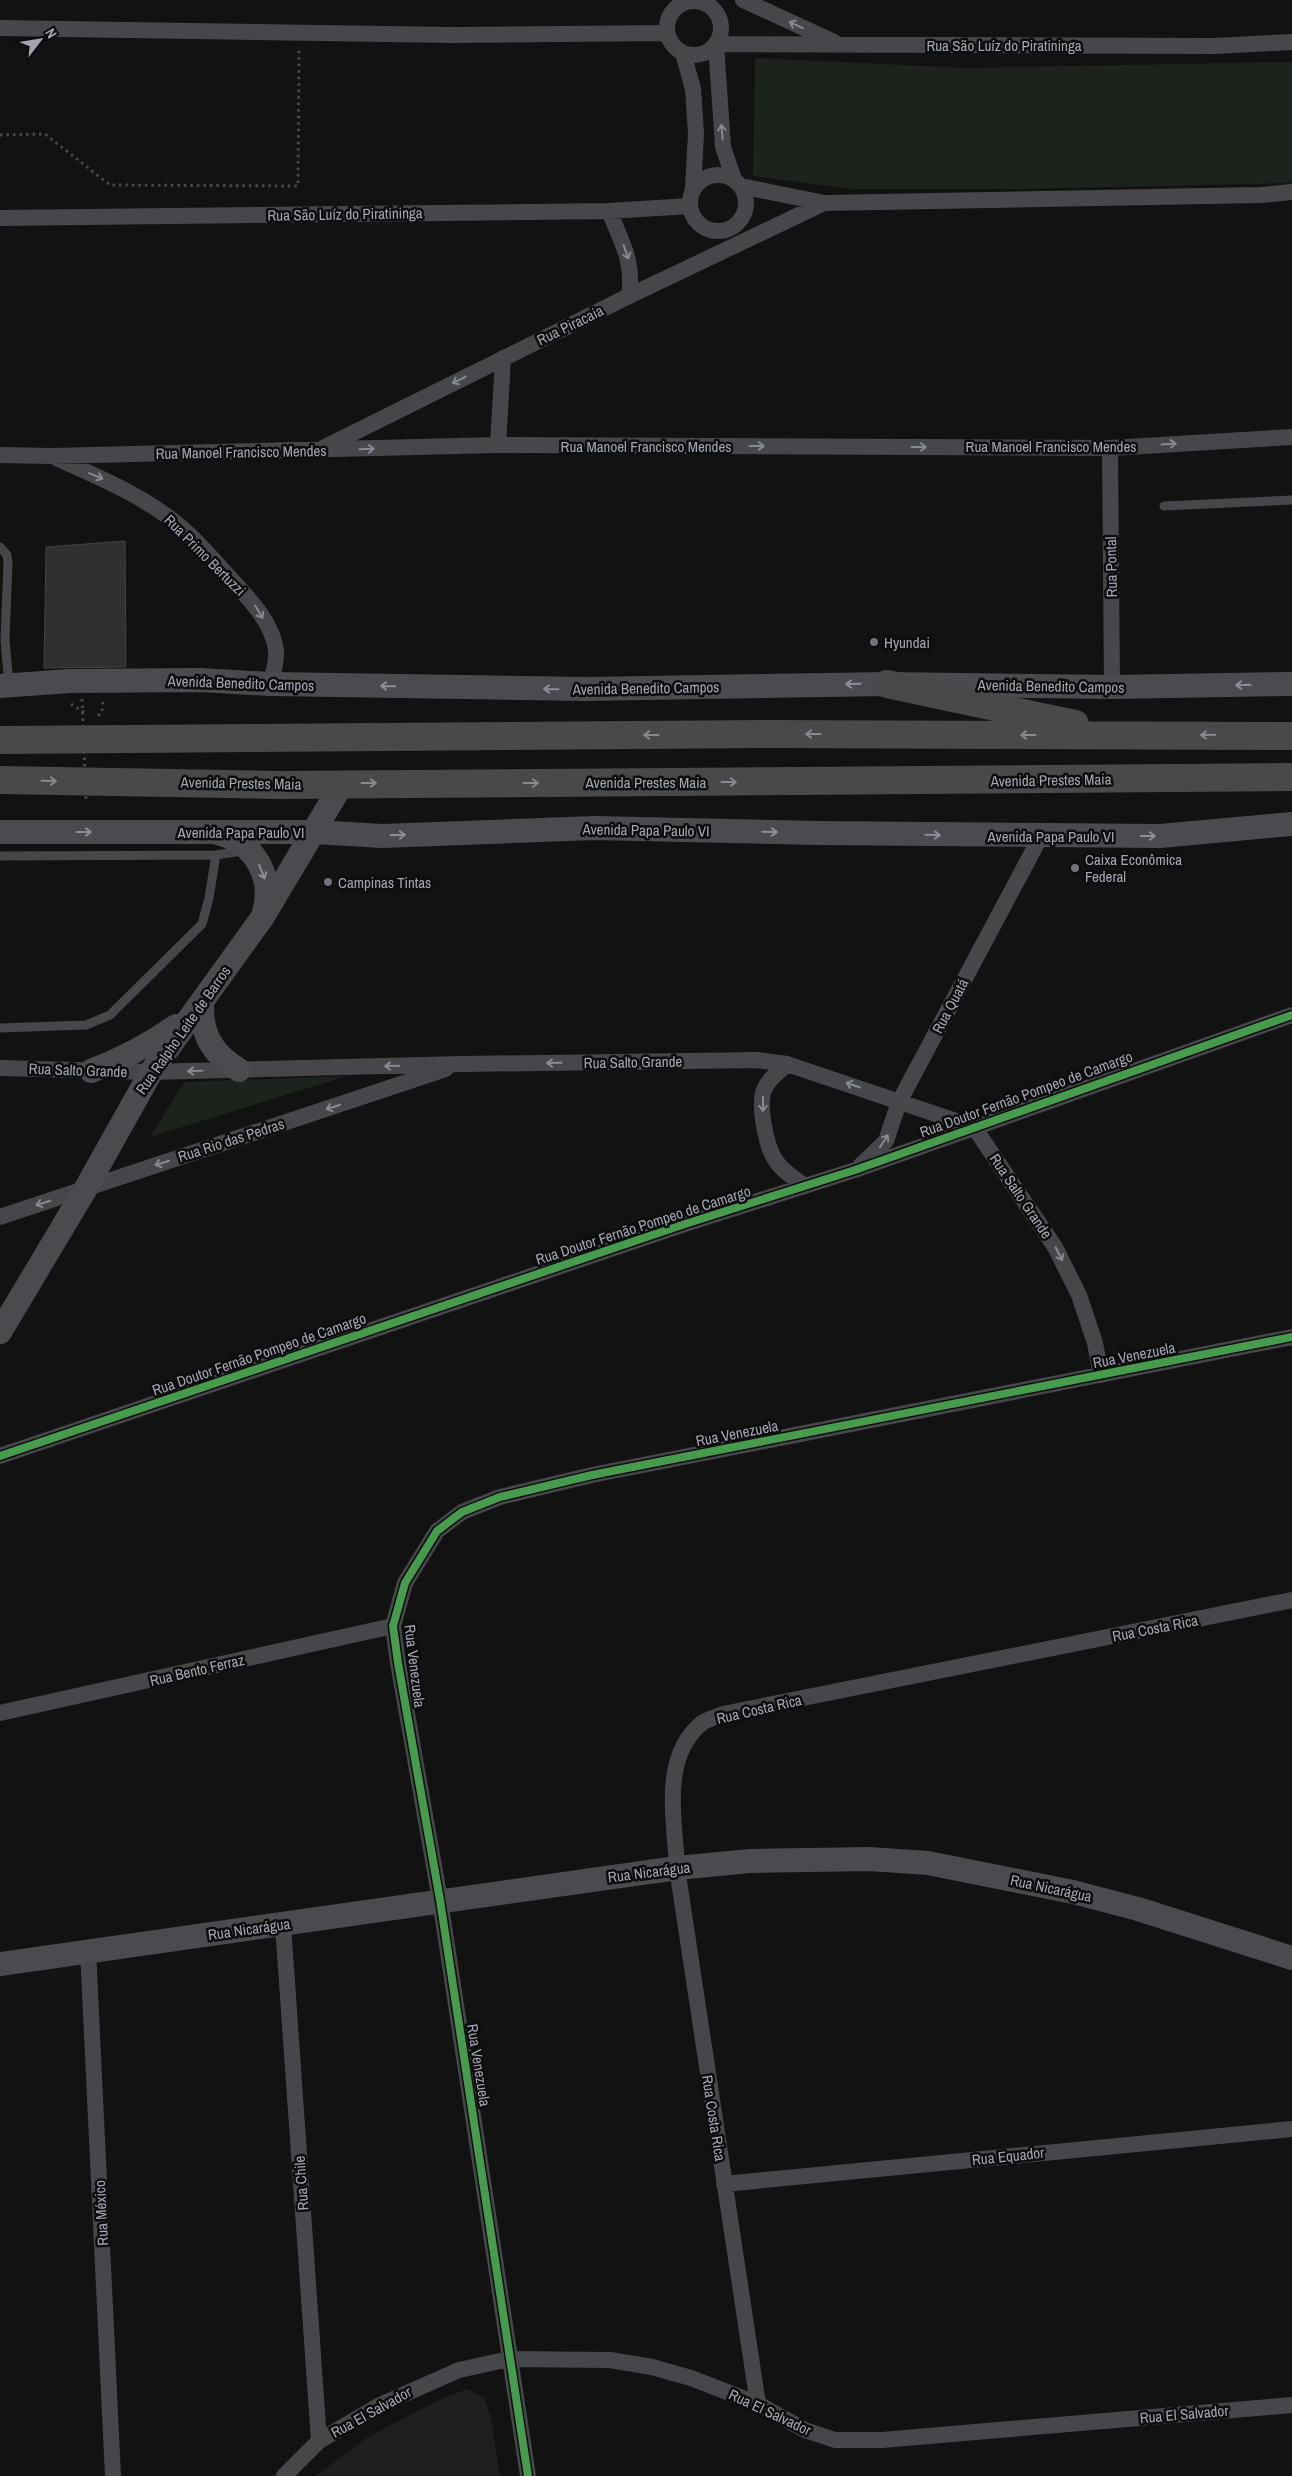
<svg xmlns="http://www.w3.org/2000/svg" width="1292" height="2476" font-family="'Archivo Narrow',sans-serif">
<rect width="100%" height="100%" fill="#121213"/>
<path fill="#1f1f21" d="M467,2389L484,2398L491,2418L500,2476H315L368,2437L441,2399Z"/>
<path fill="#1c231d" d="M755,58L967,68L1292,62V183L1020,189H852L753,176Z
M347,1076L150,1137L184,1082Z"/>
<path fill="#303032" stroke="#414246" d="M125,541L126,667L44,668L46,547Z"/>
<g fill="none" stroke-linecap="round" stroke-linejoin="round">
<path stroke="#48484d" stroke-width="3" stroke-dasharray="2.5 4" stroke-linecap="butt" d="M0,135L45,134L110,185L298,186L299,51
M71,704L87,714
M98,716L102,711L103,701"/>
<path stroke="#46474b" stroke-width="9" d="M1164,506L1292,500
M0,547L7,555L8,563L5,640L9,685
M0,856L216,855L242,851
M0,1028L86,1025L110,1015L202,924L209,898L216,855"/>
<path stroke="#46474b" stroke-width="16" d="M743,0L834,42
M667 28a27 27 0 1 1 54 0a27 27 0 1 1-54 0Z
M0,28L452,35L667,33
M683,53L693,89L696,134L693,188
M690 203a28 28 0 1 1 56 0a28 28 0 1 1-56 0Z
M734,179L723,147L716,44L1214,46L1292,42
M741,186L824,203L1261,195L1292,192
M609,211C622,243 634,261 629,296
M0,218L609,211L690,206
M498,445L503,358
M323,448L629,296L824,203
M1110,448L1112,687
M0,455L51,456L498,445L1110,448L1292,437
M56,458C98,477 140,494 176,523C197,539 214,561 232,580C250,600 272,622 276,650C277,660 273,674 271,684
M787,1064C779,1072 768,1079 764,1090C758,1105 766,1144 774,1158C781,1170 794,1178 805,1186
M0,1068L151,1072L462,1064L758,1060L787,1064L974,1127L1055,1247L1079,1295L1095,1343L1101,1375
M860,1166L886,1141L899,1102L1041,836
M0,1217L446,1069
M0,1456L685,1224L855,1170L1292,1015
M0,1713L393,1626
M283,1925L319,2441
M88,1950L113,2476
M724,2184L1292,2129
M758,2404L677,1868C675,1821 660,1757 702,1723C708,1719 717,1717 723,1714L1292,1600
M284,2476L319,2441L380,2405L459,2370L509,2359L610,2360L652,2367L691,2378L758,2404L805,2430L835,2440H882L1292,2405
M528,2476L440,1900L398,1663L393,1626L405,1583L437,1531L462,1512L500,1497L592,1475L1292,1337"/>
<path stroke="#4a4b4f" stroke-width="24" d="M0,686L70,681L200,680L271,684L585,689L887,684L1112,687L1292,684
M0,832H315L382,836L594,828L819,833L1160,836L1292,824
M220,834C255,843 274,878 264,912
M202,1003C201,1034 212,1054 239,1070
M91,1071C122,1059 149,1045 176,1026
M0,1332L86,1188L151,1072L262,918L342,784
M0,1964L677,1868L750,1861L869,1859L928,1863L1073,1892L1138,1909L1292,1958"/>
<path stroke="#49494c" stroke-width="28" d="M887,684L1075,724
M0,740L768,734L1292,736
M0,780L279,785L1292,777"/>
<path stroke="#48484d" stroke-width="3" stroke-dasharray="2.5 4" stroke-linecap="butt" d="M82,699L86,800"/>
<defs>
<path id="cycleway" d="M0,1456L685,1224L855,1170L1292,1015
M528,2476L440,1900L398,1663L393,1626L405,1583L437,1531L462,1512L500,1497L592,1475L1292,1337"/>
</defs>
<use href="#cycleway" stroke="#0d0d0e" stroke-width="11"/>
<use href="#cycleway" stroke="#469c4c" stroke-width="8"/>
</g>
<defs><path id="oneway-shaft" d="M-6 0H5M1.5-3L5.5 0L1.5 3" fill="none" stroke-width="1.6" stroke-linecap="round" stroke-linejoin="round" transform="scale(1.25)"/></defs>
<g stroke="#868a94">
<use href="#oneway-shaft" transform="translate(796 25) rotate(-155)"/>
<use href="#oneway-shaft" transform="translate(722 132) rotate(-95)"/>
<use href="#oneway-shaft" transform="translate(626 252) rotate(71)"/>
<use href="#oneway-shaft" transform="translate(459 380) rotate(153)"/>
<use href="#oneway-shaft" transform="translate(1169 444) rotate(-4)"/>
<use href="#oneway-shaft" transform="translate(757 446)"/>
<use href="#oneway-shaft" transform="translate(919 447)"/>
<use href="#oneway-shaft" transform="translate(367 449) rotate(-2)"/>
<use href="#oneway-shaft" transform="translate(96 476) rotate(23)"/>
<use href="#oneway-shaft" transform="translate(259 612) rotate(59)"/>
<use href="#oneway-shaft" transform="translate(554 1063) rotate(179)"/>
<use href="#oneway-shaft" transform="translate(392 1066) rotate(179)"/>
<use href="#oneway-shaft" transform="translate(195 1071) rotate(179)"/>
<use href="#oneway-shaft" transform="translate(853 1085) rotate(-161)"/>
<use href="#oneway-shaft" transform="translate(763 1104) rotate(90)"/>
<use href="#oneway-shaft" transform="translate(333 1107) rotate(162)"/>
<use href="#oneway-shaft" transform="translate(884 1141) rotate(-57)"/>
<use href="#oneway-shaft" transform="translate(162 1163) rotate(162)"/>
<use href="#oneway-shaft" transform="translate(43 1203) rotate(162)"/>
<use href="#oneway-shaft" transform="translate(1059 1254) rotate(63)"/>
</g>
<g stroke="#8c8f9b">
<use href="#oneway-shaft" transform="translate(853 684) rotate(179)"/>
<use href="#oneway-shaft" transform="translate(1243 685) rotate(178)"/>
<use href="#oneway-shaft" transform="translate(388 686) rotate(-179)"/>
<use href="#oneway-shaft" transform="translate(551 689) rotate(-179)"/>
<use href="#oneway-shaft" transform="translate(84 832)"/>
<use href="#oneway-shaft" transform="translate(770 832) rotate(1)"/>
<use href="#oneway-shaft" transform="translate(398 835) rotate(-2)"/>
<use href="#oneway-shaft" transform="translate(933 835) rotate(1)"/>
<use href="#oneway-shaft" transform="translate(1148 836)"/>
<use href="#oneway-shaft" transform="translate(262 872) rotate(68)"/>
</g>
<g stroke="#878a95">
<use href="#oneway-shaft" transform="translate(813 734) rotate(-180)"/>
<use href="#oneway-shaft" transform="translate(651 735) rotate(180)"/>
<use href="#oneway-shaft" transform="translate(1028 735) rotate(-180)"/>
<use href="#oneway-shaft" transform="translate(1208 735) rotate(179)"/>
<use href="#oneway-shaft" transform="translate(49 781) rotate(1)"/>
<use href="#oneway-shaft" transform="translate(729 782)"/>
<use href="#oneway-shaft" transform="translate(369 783)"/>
<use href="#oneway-shaft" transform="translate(531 783)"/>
</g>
<g fill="#70727c" stroke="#0d0d0e" stroke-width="2">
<circle cx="874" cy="642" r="5"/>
<circle cx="1075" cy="868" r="5"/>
<circle cx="328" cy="882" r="5"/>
</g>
<g text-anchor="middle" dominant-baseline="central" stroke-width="5" stroke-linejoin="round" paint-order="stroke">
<g font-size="15" fill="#a2a6b4" stroke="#0d0d0e">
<text x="1004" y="45">Rua São Luíz do Piratininga</text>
<text transform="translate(345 214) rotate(-1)">Rua São Luíz do Piratininga</text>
<text transform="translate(570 325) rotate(-26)">Rua Piracaia</text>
<text x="646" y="446">Rua Manoel Francisco Mendes</text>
<text x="1051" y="446">Rua Manoel Francisco Mendes</text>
<text transform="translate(241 452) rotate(-1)">Rua Manoel Francisco Mendes</text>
<text transform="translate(205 555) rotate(45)">Rua Primo Bertuzzi</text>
<text transform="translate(1111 567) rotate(-91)">Rua Pontal</text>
<text transform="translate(241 683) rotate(2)">Avenida Benedito Campos</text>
<text transform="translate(1051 686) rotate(1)">Avenida Benedito Campos</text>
<text transform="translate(646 688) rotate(-1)">Avenida Benedito Campos</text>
<text transform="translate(1051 780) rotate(-1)">Avenida Prestes Maia</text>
<text x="646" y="782">Avenida Prestes Maia</text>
<text transform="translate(241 783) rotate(1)">Avenida Prestes Maia</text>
<text transform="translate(646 830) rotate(1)">Avenida Papa Paulo VI</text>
<text x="241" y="832">Avenida Papa Paulo VI</text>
<text x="1051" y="836">Avenida Papa Paulo VI</text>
<text transform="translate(950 1006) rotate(-62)">Rua Quatá</text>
<text transform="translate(183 1030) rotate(-55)">Rua Ralpho Leite de Barros</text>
<text transform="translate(633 1062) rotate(-1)">Rua Salto Grande</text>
<text transform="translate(78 1070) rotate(2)">Rua Salto Grande</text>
<text transform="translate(1026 1094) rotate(-20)">Rua Doutor Fernão Pompeo de Camargo</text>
<text transform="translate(231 1140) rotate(-18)">Rua Rio das Pedras</text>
<text transform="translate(1021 1196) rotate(56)">Rua Salto Grande</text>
<text transform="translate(643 1225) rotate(-18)">Rua Doutor Fernão Pompeo de Camargo</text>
<text transform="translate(259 1354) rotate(-19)">Rua Doutor Fernão Pompeo de Camargo</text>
<text transform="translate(1134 1355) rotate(-11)">Rua Venezuela</text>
<text transform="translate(737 1433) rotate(-11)">Rua Venezuela</text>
<text transform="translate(1155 1628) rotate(-11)">Rua Costa Rica</text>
<text transform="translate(415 1666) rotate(83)">Rua Venezuela</text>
<text transform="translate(197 1670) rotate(-13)">Rua Bento Ferraz</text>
<text transform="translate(759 1709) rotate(-13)">Rua Costa Rica</text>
<text transform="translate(649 1872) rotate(-7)">Rua Nicarágua</text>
<text transform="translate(1051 1888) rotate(12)">Rua Nicarágua</text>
<text transform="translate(249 1929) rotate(-8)">Rua Nicarágua</text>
<text transform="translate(479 2065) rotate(81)">Rua Venezuela</text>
<text transform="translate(714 2118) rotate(81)">Rua Costa Rica</text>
<text transform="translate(1008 2156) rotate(-6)">Rua Equador</text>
<text transform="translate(301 2183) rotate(-94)">Rua Chile</text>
<text transform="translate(101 2213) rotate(-93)">Rua México</text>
<text transform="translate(371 2412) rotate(-29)">Rua El Salvador</text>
<text transform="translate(770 2412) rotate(25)">Rua El Salvador</text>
<text transform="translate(1184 2414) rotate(-5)">Rua El Salvador</text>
</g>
<g font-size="15" fill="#a2a6b4" stroke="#0d0d0e" text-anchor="start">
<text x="884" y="642">Hyundai</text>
<text x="1085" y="859">Caixa Econômica<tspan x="1085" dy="17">Federal</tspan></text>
<text x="338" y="882">Campinas Tintas</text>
</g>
</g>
<g transform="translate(40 40) rotate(59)" stroke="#0d0d0e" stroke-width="4" paint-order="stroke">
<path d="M0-4L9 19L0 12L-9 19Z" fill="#a2a6b4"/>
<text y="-8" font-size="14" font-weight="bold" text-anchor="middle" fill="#a2a6b4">N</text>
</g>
</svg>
